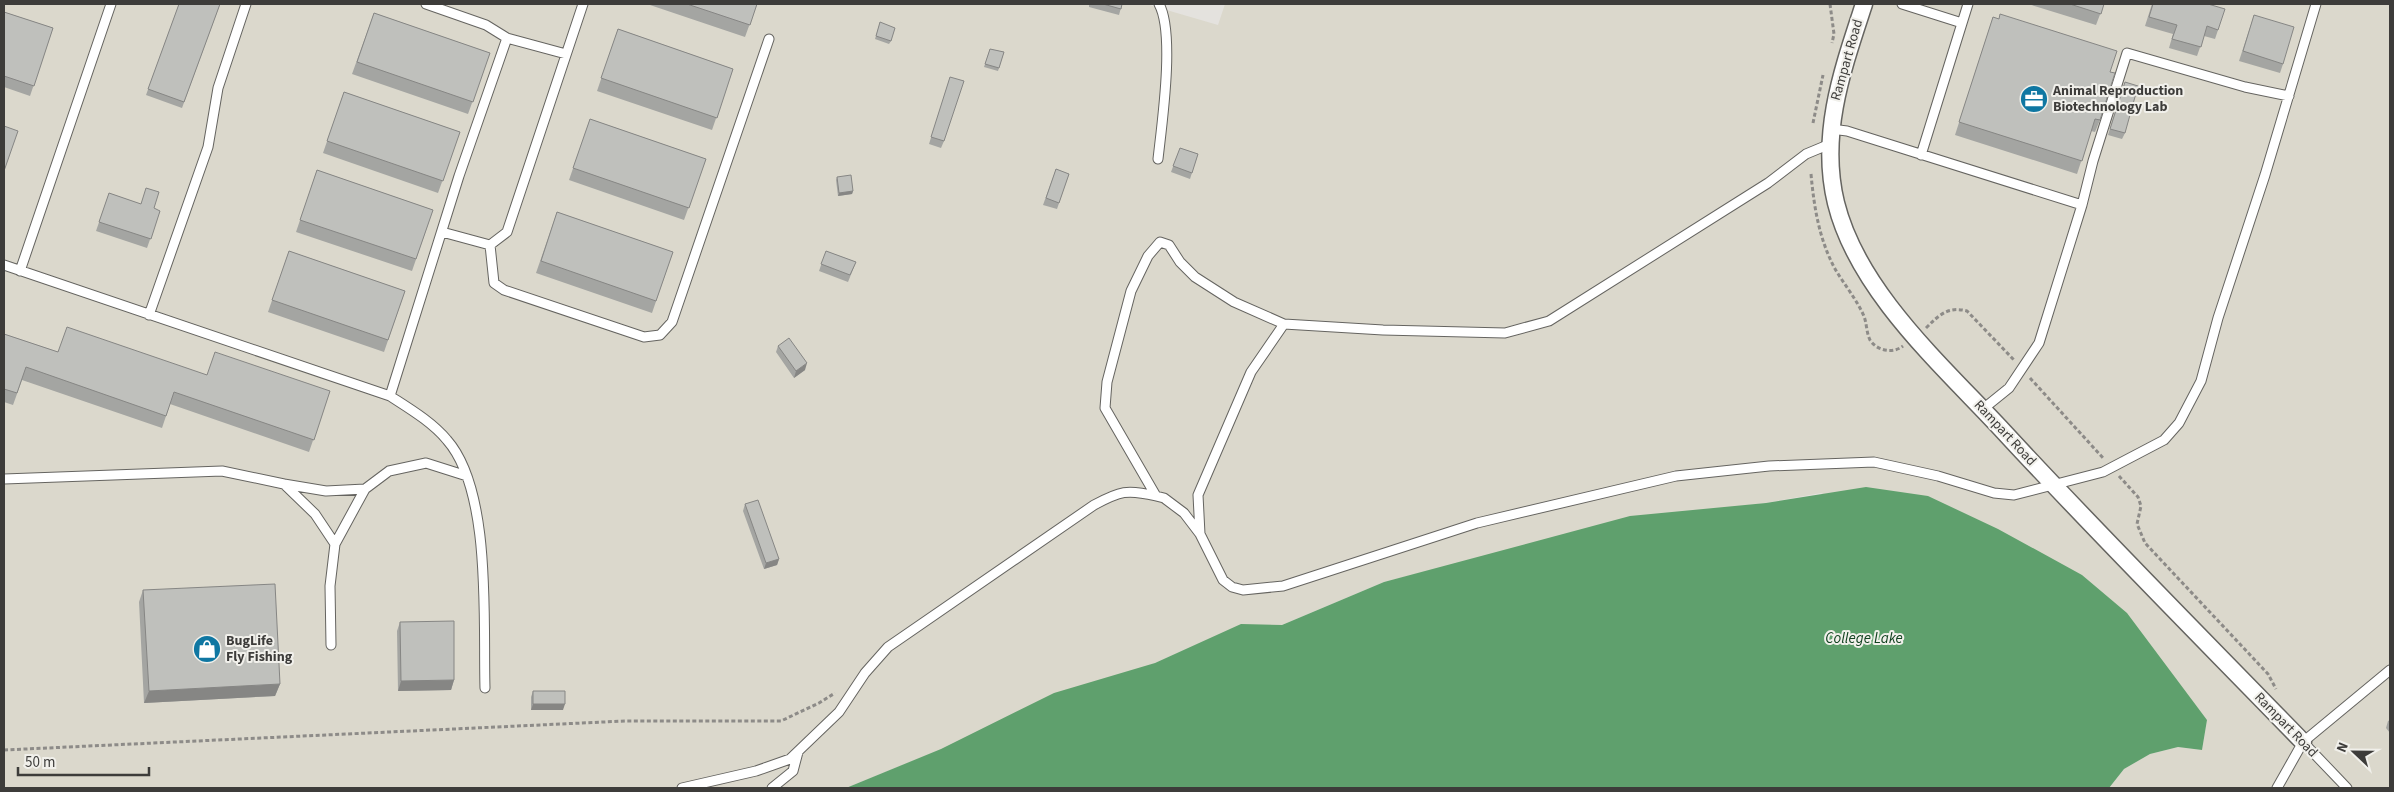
<svg xmlns="http://www.w3.org/2000/svg" width="2394" height="792" font-family="'Source Sans 3',sans-serif">
<rect width="100%" height="100%" fill="#e4e2de"/>
<path fill="#dbd8cc" d="M4,4H1146L1218,25L1225,4H2390V788H2109L2124,769L2150,754L2178,747L2202,750L2207,720L2175,679L1821,493L1766,503L1714,509L1496,554L1384,582L1282,625H1241L1155,663L846,788H4Z"/>
<path fill="#5fa06d" d="M1866,487L1928,496L1998,529L2082,575L2127,613L2207,720L2202,750L2178,747L2150,754L2124,769L2109,788H846L941,749L1054,693L1155,663L1241,624L1282,625L1384,582L1630,516L1766,503Z"/>
<g fill="none" stroke-linecap="round" stroke-linejoin="round">
<defs>
<path id="lane" d="M1902,4L1962,23
M507,38L566,54
M1831,129L1847,131L2082,205L2039,343L2009,388L1983,409
M1830,144L1806,154L1768,183L1549,321L1505,333L1383,330L1284,324L1234,302L1195,277L1180,262L1169,245L1160,242L1148,256L1131,291L1107,382L1105,408L1156,496L1164,498L1184,513L1200,534L1223,580L1232,587L1243,590L1283,586L1477,523L1676,476L1769,466L1874,462L1938,476L1994,493L2014,495L2103,472L2164,440L2179,423L2201,381L2218,318L2265,175L2316,4
M1921,155L1968,4
M1158,159C1162,123 1175,33 1159,4
M2082,205L2093,161L2127,53L2245,87L2289,96
M442,232L490,245L494,283L504,290L644,337L660,335L672,322L769,39
M490,245L507,232L583,4
M4,265L390,396C410,409 432,422 447,440C492,491 483,622 485,688
M20,271L111,4
M149,315L208,147L218,88L246,4
M390,396L459,176L507,38L486,25L426,4
M4,479L222,471L284,484L315,514L335,544L330,586L331,645
M284,484L326,491L365,489L389,471L426,463L467,476
M1200,534L1198,495L1251,372L1284,324
M335,544L365,489
M2303,742L2347,788
M682,788L756,771L790,759L839,712L865,673L888,647L1094,505C1120,491 1127,489 1156,496
M772,788L793,771L798,752
M2277,788L2303,742L2390,670"/>
<path id="street" d="M1864,4C1843,68 1819,134 1836,203C1858,292 1943,366 2004,432C2101,537 2203,639 2303,742"/>
</defs>
<use href="#lane" stroke="#656460" stroke-width="11"/>
<use href="#street" stroke="#656460" stroke-width="19"/>
<path stroke="#8d8b88" stroke-width="3" stroke-dasharray="4 2.5" stroke-linecap="butt" d="M1830,4L1834,34L1832,43
M1813,123L1823,75
M1811,174C1814,207 1819,238 1834,267C1843,283 1855,297 1863,314C1867,322 1866,332 1870,340C1877,351 1893,354 1903,346
M1926,328C1939,315 1948,306 1967,311L2014,360
M2030,378L2104,459
M2119,476L2138,497L2141,506L2137,524L2145,543L2268,674L2276,689
M4,750L625,721H781L819,703L835,693"/>
<use href="#lane" stroke="#fff" stroke-width="9"/>
<use href="#street" stroke="#fff" stroke-width="16"/>
</g>
<path fill="#a4a5a2" d="M179,4H220L182,108L146,95Z
M647,4H757L745,37Z
M1089,4H1122L1119,15L1089,7Z
M2028,4H2104L2096,25Z
M2152,4H2208L2218,30L2215,39L2204,36L2197,56L2169,48L2173,34L2145,26Z
M4,12L53,28L30,96L4,87Z
M374,13L490,53L468,114L352,74Z
M2254,15L2283,64L2280,73L2239,61Z
M1993,17L2110,72L2100,120L2095,132L2091,131L2077,174L1955,135Z
M880,22L891,41L889,44L875,39Z
M618,29L733,69L712,130L597,91Z
M990,49L1004,52L998,71L984,67Z
M950,77L944,141L941,148L929,144Z
M2122,88L2125,133L2122,139L2108,135Z
M344,92L460,132L438,193L323,153Z
M590,119L706,159L684,220L569,180Z
M1180,148L1198,154L1190,179L1171,172Z
M1056,169L1069,174L1057,209L1043,205Z
M317,170L433,210L412,271L296,232Z
M837,177L853,191L852,194L838,196L836,180Z
M109,193L160,211L147,248L96,231Z
M557,212L673,252L652,313L536,273Z
M289,251L405,291L384,352L268,312Z
M826,251L856,262L848,282L819,271Z
M4,334L58,352L207,375L330,391L309,452L170,404L162,428L22,380L13,405L4,402Z
M778,346L805,370L794,378L776,352Z
M745,504L779,559L777,565L764,569L743,511Z
M143,590L280,684L275,696L144,703L139,602Z
M400,622L454,680L451,690L398,691L397,631Z
M533,691L563,710H531V697Z
M2390,720V733L2386,728L2388,721Z"/>
<path fill="#868684" d="M853,191L852,194L838,196L839,193Z
M807,363L805,370L794,378L796,371Z
M779,559L777,565L764,569L766,563Z
M454,680L451,690L398,691L401,681Z
M280,684L275,696L144,703L149,691Z
M533,704H565L563,710H531Z"/>
<path fill="#bfc0bc" stroke="#868684" d="M179,4H220L184,102L148,89Z
M687,4H757L750,25Z
M1103,4H1122L1121,9Z
M2070,4H2104L2101,14Z
M2153,4H2208L2225,9L2218,30L2207,26L2201,47L2172,39L2177,25L2149,17Z
M4,12L53,28L34,86L4,76Z
M374,13L490,53L473,102L357,62Z
M2000,14L2117,51L2110,72L2115,73L2100,120L2095,119L2082,161L1959,122L1993,17L1999,19Z
M2254,15L2294,27L2283,64L2243,51Z
M880,22L895,28L891,41L876,36Z
M618,29L733,69L717,118L601,78Z
M990,49L1004,52L999,68L985,64Z
M950,77L964,81L944,141L931,137Z
M2125,82L2138,86L2125,133L2110,129Z
M344,92L460,132L443,181L327,141Z
M590,119L706,159L689,208L573,168Z
M4,126L18,131L4,171Z
M1180,148L1198,154L1192,173L1173,166Z
M1056,169L1069,174L1059,203L1046,198Z
M317,170L433,210L416,259L300,220Z
M851,175L853,191L839,193L837,177Z
M146,188L159,192L154,208L160,211L151,239L99,222L109,193L141,204Z
M557,212L673,252L656,301L541,261Z
M289,251L405,291L388,340L272,300Z
M826,251L856,262L850,275L821,264Z
M67,327L207,375L215,352L330,391L314,440L174,392L166,416L26,367L17,393L4,389V334L58,352Z
M789,338L807,363L796,371L778,346Z
M758,500L779,559L766,563L745,504Z
M275,584L280,684L149,691L143,590Z
M454,621V680L401,681L400,622Z
M533,691H565V704H533Z"/>
<defs>
<symbol id="office-disc" viewBox="-11 -11 22 22"><circle r="9.5" fill="#0f77a2" stroke="#f1f0eb"/><path d="M-6-3h4V-5.5h4V-3h4V5H-6ZM-1-4.5V-3h2v-1.5ZM-6 0V1H6V0Z" fill="#fff"/></symbol>
<symbol id="shop-disc" viewBox="-11 -11 22 22"><circle r="9.5" fill="#0f77a2" stroke="#f1f0eb"/><path d="M-5-2.5h2.3a2.7 3.5 0 0 1 5.4 0H5L5.5 6h-11ZM-1.5-2.5h3a1.5 2.3 0 0 0-3 0Z" fill="#fff"/></symbol>
</defs>
<g fill-rule="evenodd">
<use href="#office-disc" x="2018" y="83" width="32" height="32"/>
<use href="#shop-disc" x="191" y="633" width="32" height="32"/>
</g>
<g text-anchor="middle" dominant-baseline="central" stroke-width="4" stroke-linejoin="round" paint-order="stroke">
<g font-size="14" fill="#3d3c3a" stroke="#f1f0eb">
<text transform="translate(1847 60) rotate(-74)">Rampart Road</text>
<text transform="translate(2005 433) rotate(47)">Rampart Road</text>
<text transform="translate(2286 725) rotate(46)">Rampart Road</text>
</g>
<g font-size="14" font-weight="bold" fill="#3d3c3a" stroke="#f1f0eb" text-anchor="start">
<text x="2053" y="91">Animal Reproduction<tspan x="2053" dy="16">Biotechnology Lab</tspan></text>
<text x="226" y="641">BugLife<tspan x="226" dy="16">Fly Fishing</tspan></text>
</g>
<g font-size="15" font-style="italic" fill="#114220" stroke="#f1f0eb">
<text x="1864" y="638">College Lake</text>
</g>
</g>
<rect width="2394" height="792" fill="none" stroke="#3d3c3a" stroke-width="10"/>
<g transform="translate(2354 752) rotate(292)" stroke="#f1f0eb" stroke-width="4" paint-order="stroke">
<path d="M0-4L9 19L0 12L-9 19Z" fill="#3d3c3a"/>
<text y="-8" font-size="14" font-weight="bold" text-anchor="middle" fill="#3d3c3a">N</text>
</g>
<path d="M18 767v8h131v-8" fill="none" stroke="#3d3c3a" stroke-width="2.5"/>
<text x="25" y="767" font-size="15" fill="#3d3c3a" stroke="#f1f0eb" stroke-width="4" paint-order="stroke">50 m</text>
</svg>
